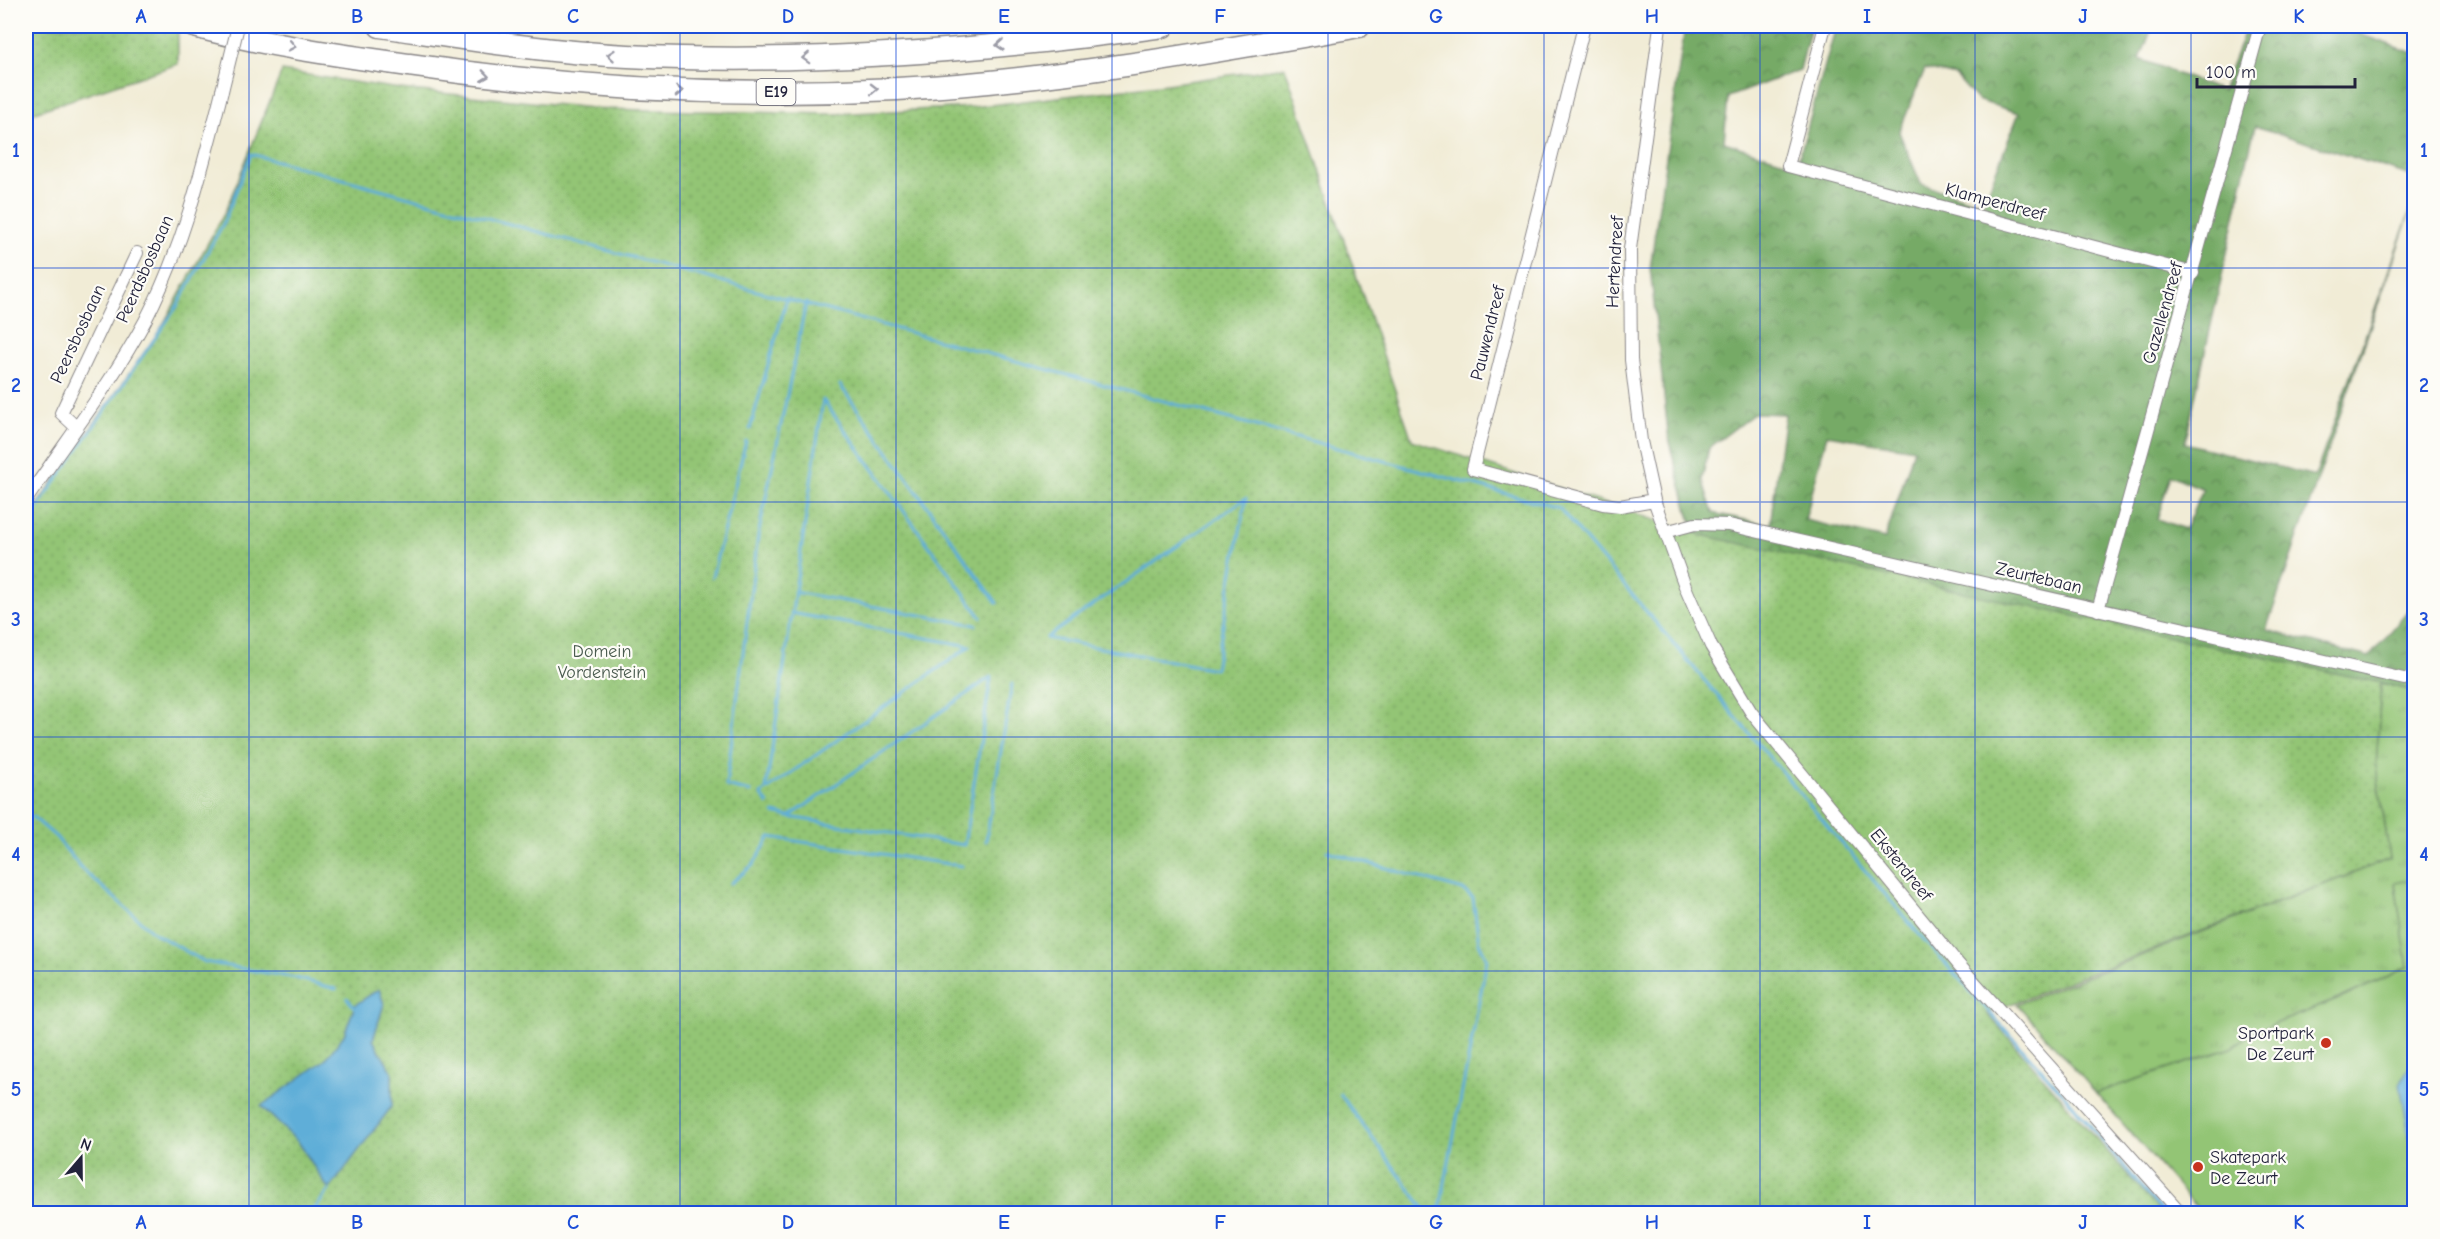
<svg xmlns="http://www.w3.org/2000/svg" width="2440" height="1239" font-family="'Comic Neue',sans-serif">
<defs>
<pattern id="grass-tufts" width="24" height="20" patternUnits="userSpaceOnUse" patternTransform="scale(1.5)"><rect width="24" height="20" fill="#93c575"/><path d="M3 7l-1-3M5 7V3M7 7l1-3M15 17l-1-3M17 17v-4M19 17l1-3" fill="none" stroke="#7ea966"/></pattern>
<pattern id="forest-crowns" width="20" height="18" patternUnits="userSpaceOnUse" patternTransform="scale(1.5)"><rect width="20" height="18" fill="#76aa66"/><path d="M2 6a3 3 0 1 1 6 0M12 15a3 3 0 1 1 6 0" fill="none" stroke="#608a55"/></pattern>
<pattern id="park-dots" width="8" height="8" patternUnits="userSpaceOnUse" patternTransform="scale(1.5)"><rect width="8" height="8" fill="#93c575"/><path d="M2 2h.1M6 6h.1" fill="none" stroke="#7ea966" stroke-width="1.8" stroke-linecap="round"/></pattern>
</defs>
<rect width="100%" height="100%" fill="#fdfcf7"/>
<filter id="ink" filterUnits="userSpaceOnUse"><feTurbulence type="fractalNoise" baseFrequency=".0167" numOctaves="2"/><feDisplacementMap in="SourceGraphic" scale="12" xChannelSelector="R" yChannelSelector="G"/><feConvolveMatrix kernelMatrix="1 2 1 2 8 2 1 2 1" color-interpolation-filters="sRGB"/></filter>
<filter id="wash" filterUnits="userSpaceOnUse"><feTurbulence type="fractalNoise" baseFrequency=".008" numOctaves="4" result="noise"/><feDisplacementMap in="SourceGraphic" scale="24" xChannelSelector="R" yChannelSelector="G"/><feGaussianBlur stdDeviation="1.35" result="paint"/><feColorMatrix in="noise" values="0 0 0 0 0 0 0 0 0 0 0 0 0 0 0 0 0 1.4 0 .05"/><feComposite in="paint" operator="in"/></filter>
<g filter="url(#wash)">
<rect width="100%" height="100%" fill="#f1ecd6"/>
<path fill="url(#grass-tufts)" stroke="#5a7458" stroke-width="1.5" d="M2381,683L2414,691V879L2395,884L2408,967L2341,998L2254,1032L2231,1048L2096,1093L2017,1004L2390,859L2376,767Z"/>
<path fill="url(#forest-crowns)" stroke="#4c6650" stroke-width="1.5" fill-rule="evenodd" d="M1685,26H1811L1800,70L1728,97L1724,142L1797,165L1836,26H2153L2140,59L2222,91L2246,28L2238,26H2361L2359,34L2414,53V177L2255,126L2185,443L2315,476L2414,200L2266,630L2369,657L2414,604V691L2381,683L2376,767L2390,859L1714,588L1692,526L1669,442L1650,268ZM1925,69L1956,76L1977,100L2019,113L1983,204L1921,184L1899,132ZM1755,413L1785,414L1770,525L1713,513L1702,479L1709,448ZM1827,435L1914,449L1885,539L1805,520ZM2171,475L2203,489L2185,529L2157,519Z"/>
<path fill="url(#park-dots)" stroke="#5a7458" stroke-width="1.5" d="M26,26H178V64L26,115Z
M1285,67L1412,440L1701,535L2381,683L2376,767L2390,859L1987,1013L2161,1213L26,1214V520L160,330L225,212L282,71L400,89L603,109L833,114L973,107L1167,84Z"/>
<path fill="#93c575" stroke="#5a7458" stroke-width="1.5" d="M2414,879V1213H2201L2096,1093L2231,1048L2254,1032L2342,998L2408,967L2395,883Z"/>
<path fill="#5eaed8" stroke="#40688a" stroke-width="1.5" d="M379,989L384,1004L373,1040L392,1071V1106L329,1190L299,1143L261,1106L325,1060L344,1035L355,1005Z
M2414,1064V1163L2400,1084L2407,1070Z"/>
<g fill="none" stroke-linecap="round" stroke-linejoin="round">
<path stroke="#5eaed8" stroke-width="3" d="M840,385L997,603
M823,400L981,617
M750,429L787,298
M1246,498L1215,669L1046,638Z
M26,524L176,308L223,224L251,154L1559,508L1917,932L2068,1099L2164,1214
M712,577L746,441
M794,592L976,625
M766,790L823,400
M751,792L726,786L758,536L806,303
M768,804L761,794L970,646L791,613
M774,813L789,817L964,845L991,677L789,817
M26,815L34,818L56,837L82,869L154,933L205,962L296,978L336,989
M986,841L1012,684
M1327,851L1463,890L1473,898L1479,943L1487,959L1439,1214
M731,883L753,865L770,837L962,866
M347,998L355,1008
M1340,1094L1428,1214
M311,1214L329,1190"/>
</g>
</g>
<g filter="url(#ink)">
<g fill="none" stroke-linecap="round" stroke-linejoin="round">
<defs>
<path id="street" d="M1584,26L1473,469L1603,504L1620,506L1654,500
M1660,26L1630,249L1631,360L1641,441L1654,500L1686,589L1711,646L1751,712L1959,965L2182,1214
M1825,26L1788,166L2193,273
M76,427L61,413L137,253
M26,500C66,441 111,384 145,321C183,248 202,170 222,91
M1665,532L1695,524L1729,525L2404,679
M2098,610L2260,26"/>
<path id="highway" d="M194,26C264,45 337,55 409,65C572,89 732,97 897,89C1052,81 1207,53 1359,26
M380,26C462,38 545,52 628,56C807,65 985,51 1163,26"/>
</defs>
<use href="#street" stroke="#8a8788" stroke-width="14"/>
<use href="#highway" stroke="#8a8788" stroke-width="25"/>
<use href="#street" stroke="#fff" stroke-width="12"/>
<use href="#highway" stroke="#fff" stroke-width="22"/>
<defs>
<path id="street-bridge" d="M222,91L238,26"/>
</defs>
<use href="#street-bridge" stroke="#8a8788" stroke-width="14" stroke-linecap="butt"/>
<use href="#street-bridge" stroke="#fff" stroke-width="12"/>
</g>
<defs><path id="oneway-chevron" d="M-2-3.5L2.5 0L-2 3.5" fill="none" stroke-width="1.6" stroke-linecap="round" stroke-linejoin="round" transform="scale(1.5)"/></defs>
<g stroke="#9c9ca7">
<use href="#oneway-chevron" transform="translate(1000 45) rotate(175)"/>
<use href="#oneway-chevron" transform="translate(292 46) rotate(11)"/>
<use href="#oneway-chevron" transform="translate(611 55) rotate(-175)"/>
<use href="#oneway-chevron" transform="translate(806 58) rotate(178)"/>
<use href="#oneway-chevron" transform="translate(485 76) rotate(8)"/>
<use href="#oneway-chevron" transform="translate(874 89) rotate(-1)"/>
<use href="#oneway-chevron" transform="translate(679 91) rotate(1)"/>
</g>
</g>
<path fill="none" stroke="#1d4ed8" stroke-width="1.5" stroke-opacity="0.55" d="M249,26V1214M465,26V1214M680,26V1214M896,26V1214M1112,26V1214M1328,26V1214M1544,26V1214M1760,26V1214M1975,26V1214M2191,26V1214M26,268H2414M26,502H2414M26,737H2414M26,971H2414"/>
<g fill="#c8321e" stroke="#fdfcf7" stroke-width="2">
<circle cx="2326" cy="1043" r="6"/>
<circle cx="2198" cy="1167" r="6"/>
</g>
<g text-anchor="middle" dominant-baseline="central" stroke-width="4.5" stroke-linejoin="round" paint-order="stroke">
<rect fill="#fdfcf7" stroke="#646373" stroke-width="1.5" x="756.5" y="79" width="39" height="26" rx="4.5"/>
<g font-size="16" font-weight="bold" fill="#22223b">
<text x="776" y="92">E19</text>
</g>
<g font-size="18" fill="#22223b" stroke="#fdfcf7">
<text transform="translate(1995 202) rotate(15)">Klamperdreef</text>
<text transform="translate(1615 262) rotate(-87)">Hertendreef</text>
<text transform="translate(145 269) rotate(-66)">Peerdsbosbaan</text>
<text transform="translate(2163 313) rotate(-74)">Gazellendreef</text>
<text transform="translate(1488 333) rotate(-76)">Pauwendreef</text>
<text transform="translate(78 334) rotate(-65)">Peersbosbaan</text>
<text transform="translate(2039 578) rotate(13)">Zeurtebaan</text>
<text transform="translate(1901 865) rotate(51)">Eksterdreef</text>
</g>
<g font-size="18" fill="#4a5b4f" stroke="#fdfcf7">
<text x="602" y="651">Domein<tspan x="602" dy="21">Vordenstein</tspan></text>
</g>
<g font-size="18" fill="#22223b" stroke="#fdfcf7" text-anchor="end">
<text x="2314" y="1033">Sportpark<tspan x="2314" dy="21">De Zeurt</tspan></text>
<text x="2210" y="1157" text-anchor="start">Skatepark<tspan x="2210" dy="21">De Zeurt</tspan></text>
</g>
</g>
<rect width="2440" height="1239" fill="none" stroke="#fdfcf7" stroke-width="66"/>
<g transform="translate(81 1158) rotate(20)" stroke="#fdfcf7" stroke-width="4.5" paint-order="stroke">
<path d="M0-4.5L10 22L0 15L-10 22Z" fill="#22223b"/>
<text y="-9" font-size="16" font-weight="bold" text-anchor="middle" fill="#22223b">N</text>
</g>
<path d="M2197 78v9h158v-9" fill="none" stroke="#22223b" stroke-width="3"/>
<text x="2206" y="78" font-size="18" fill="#22223b" stroke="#fdfcf7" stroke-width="4.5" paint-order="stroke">100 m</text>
<rect x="33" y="33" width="2374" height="1173" fill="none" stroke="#1d4ed8" stroke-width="2"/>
<g font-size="20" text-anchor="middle" font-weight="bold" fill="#1d4ed8">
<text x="141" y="23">A</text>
<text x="357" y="23">B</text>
<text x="573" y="23">C</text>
<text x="788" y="23">D</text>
<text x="1004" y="23">E</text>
<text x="1220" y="23">F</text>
<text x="1436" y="23">G</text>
<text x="1652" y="23">H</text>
<text x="1867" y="23">I</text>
<text x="2083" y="23">J</text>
<text x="2299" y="23">K</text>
<text x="16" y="157">1</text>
<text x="2424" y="157">1</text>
<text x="16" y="392">2</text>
<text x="2424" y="392">2</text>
<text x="16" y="626">3</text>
<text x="2424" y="626">3</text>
<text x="16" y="861">4</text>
<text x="2424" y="861">4</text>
<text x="16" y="1096">5</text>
<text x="2424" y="1096">5</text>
<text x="141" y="1229">A</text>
<text x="357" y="1229">B</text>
<text x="573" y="1229">C</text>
<text x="788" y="1229">D</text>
<text x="1004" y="1229">E</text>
<text x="1220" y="1229">F</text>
<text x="1436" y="1229">G</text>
<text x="1652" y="1229">H</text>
<text x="1867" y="1229">I</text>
<text x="2083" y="1229">J</text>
<text x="2299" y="1229">K</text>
</g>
</svg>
